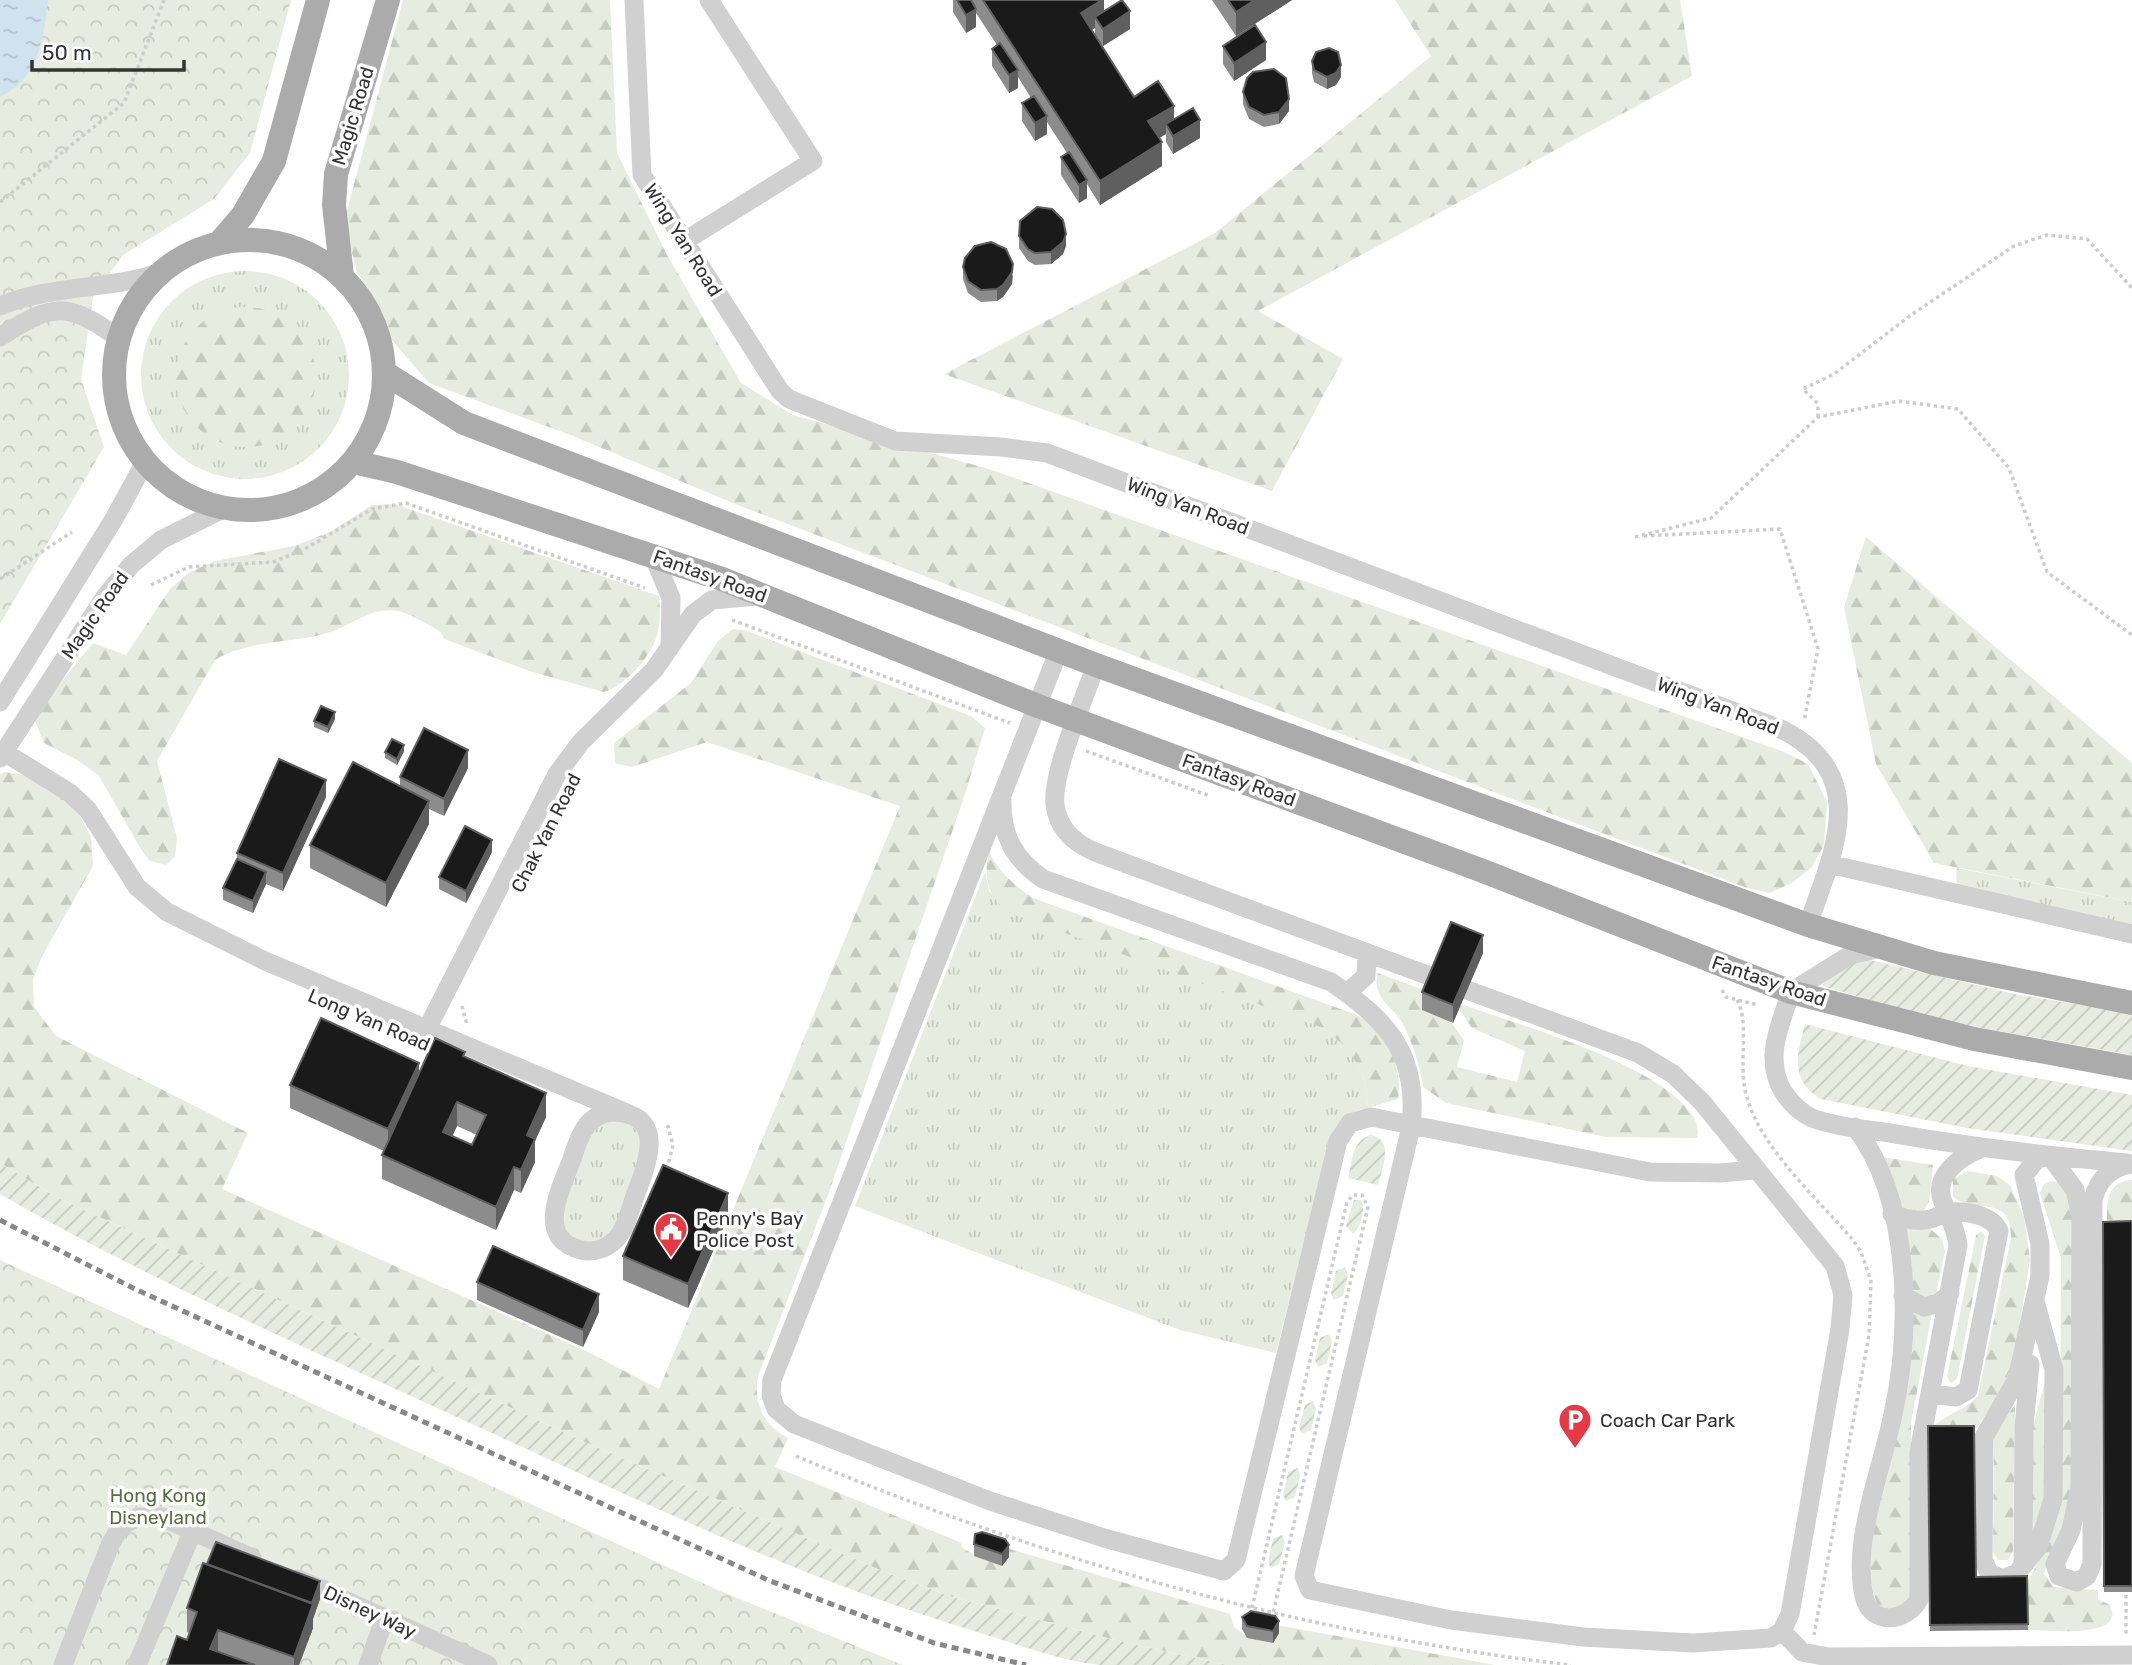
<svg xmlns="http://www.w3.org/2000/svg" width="2132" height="1665" font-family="Rubik,sans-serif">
<defs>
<pattern id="grass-tufts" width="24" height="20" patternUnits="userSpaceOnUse" patternTransform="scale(1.75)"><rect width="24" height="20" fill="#e6ecdf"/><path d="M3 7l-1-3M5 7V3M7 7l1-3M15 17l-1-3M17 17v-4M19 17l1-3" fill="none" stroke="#c6cbc0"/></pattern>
<pattern id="forest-firs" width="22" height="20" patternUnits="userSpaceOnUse" patternTransform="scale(1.75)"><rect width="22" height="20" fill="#e6ecdf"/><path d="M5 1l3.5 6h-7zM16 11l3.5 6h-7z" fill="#c6cbc0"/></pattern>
<pattern id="park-crowns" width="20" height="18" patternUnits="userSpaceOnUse" patternTransform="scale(1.75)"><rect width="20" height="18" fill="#e6ecdf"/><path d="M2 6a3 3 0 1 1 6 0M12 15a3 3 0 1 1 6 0" fill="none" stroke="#c6cbc0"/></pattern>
<pattern id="garden-furrows" width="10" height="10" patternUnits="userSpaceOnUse" patternTransform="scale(1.75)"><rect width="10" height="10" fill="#e6ecdf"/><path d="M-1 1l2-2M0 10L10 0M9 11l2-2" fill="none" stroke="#c6cbc0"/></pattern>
<pattern id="water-ripples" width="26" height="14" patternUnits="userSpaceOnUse" patternTransform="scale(1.75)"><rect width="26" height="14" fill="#cfe2ee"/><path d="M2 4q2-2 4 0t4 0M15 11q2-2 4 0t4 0" fill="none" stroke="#b2c2cd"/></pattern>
</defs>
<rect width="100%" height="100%" fill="#fff"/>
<path fill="url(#grass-tufts)" d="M141 375a104 104 0 1 1 208 0a104 104 0 1 1-208 0Z
M1956,868L2132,902V925L1957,887Z
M985,872L989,891L1009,912L1311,1022C1347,1038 1367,1068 1368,1108C1348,1111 1338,1120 1330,1138L1276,1353L1180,1330L855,1206Z
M624,1120L638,1131L644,1148L615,1228L594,1246L568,1239L559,1206L587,1135L599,1122Z"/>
<path fill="url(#forest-firs)" d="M403,0H610L617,153L666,253L741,383L793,415L989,469L1784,752L1808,764L1827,802L1824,845L1812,867L1792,883L1770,893L1747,888L740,506L573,436L429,383L384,331L373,297L357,272L344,222Z
M1395,0H1680L1692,76L1258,311L1343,359L1272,491L944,374L1215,233L1431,56Z
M176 377a70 70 0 1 1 140 0a70 70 0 1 1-140 0Z
M395,504L659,596C660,609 661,622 657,635C651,657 626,685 604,692L529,671L444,639L441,632C428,625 411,613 397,611C374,606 351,625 331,632C294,644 248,639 215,660L157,761L177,838L175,856L166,865L150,861L142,851L99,776L79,761L44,743L35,721L47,699L93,643L126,655L170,589L188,573L215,561L294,546L330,532L372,505Z
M1866,537L2132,763V902L1934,863L1876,764L1844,607Z
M733,629L744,630L971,716L985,728L965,794L828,1195L758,1376C753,1403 763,1425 788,1438L775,1467L960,1542L963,1548L978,1557L1007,1548L1230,1614L1234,1627L1248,1637L1277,1625L1495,1665H1227L1119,1641L949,1596L880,1570L587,1443L58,1198L0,1163V774L5,772L39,777L72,801L91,837L93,866L42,956L33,980L34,1007L56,1036L248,1133L222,1189L588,1352L659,1389L900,806L707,742L632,767L615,763L614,743L691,683L718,641Z
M989,852C1000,873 1014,885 1033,898L1357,1015C1387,1033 1403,1065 1398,1099L1368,1108C1367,1072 1352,1048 1323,1028L1008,912C987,895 983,879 989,852Z
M1378,973L1429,992L1464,1040L1457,1067L1517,1082L1525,1051L1472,1028L1459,1009L1461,1004C1521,1026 1662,1064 1694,1118C1698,1123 1697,1132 1698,1138L1606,1137L1446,1103L1423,1087C1420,1064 1413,1045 1403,1024C1392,1005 1371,998 1378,973Z
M1883,1157L1933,1165L1929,1202L1922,1213H1903Z
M1968,1171L1997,1176L2010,1185L2024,1217L2030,1260L2013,1364L1998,1397L1974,1432H1928C1942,1415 1963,1412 1978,1396L2011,1238C2013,1192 1971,1215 1953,1196V1179Z
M2132,1180V1227L2107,1228C2107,1206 2104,1182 2132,1180Z
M2052,1181L2063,1183L2073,1205V1501L2044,1573L2053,1587L2098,1590V1599L2110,1605C2127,1640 2047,1630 2028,1630L2027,1582L2046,1548L2060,1486L2061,1258L2040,1193L2044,1184Z
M1903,1227H1928L1942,1239L1945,1251L1935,1299L1911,1295Z
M1981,1231L1985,1236L1957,1379L1951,1383L1947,1377L1976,1235Z
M1911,1310L1932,1313L1911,1423L1912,1589L1911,1597L1898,1610L1879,1607C1867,1584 1871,1561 1873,1535Z
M2048,1370V1486L2033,1543V1426Z
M2015,1405L2013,1551L2008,1560H1998L1993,1552L1994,1439L1998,1426Z"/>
<path fill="url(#park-crowns)" d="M0,0H291L250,153L214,199L123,255L93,297L81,379L104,447L0,624Z
M0,1260L720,1591L903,1665H0Z"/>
<path fill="url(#garden-furrows)" d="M1866,959L2014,994L2132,1013V1055L1976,1027L1903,1010L1823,986V983L1854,961Z
M1805,1024L1968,1066L2132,1095V1151L1967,1128L1821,1099C1789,1080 1797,1055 1805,1024Z
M1371,1135C1395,1141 1382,1168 1378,1185L1348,1178C1352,1163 1352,1139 1371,1135Z
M0,1163L58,1198L587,1443L880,1570L949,1596L1119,1641L1227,1665C1185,1665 1141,1665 1100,1665C1057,1660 1013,1643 971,1630C795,1577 628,1495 461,1419C306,1347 148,1280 0,1194Z
M1354,1200H1361C1366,1208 1361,1228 1353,1234L1346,1226Z
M1345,1267L1348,1274L1343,1296L1334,1300L1331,1293L1336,1271Z
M1329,1334L1332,1341L1327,1363L1318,1367L1315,1360L1320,1338Z
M1313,1401L1316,1408L1311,1430L1302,1434L1299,1427L1305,1405Z
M1298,1468L1300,1475L1295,1497L1286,1501L1283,1495L1288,1472Z
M1282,1535L1285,1542L1279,1564L1271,1568L1268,1562L1273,1539Z"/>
<path fill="url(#water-ripples)" d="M0,0H48C43,41 39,78 0,97Z"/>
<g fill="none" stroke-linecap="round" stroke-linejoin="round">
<path stroke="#cdcdcd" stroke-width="3.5" stroke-dasharray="3.5 3.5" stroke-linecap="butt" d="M0,202L124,103L164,0
M1818,417V404L1803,389L1834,374L1911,315L2014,246L2047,235L2087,239L2132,288
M1644,536L1780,529L1818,649L1804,721
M1635,537L1711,518L1818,417L1899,401L1958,409L2009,468L2047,572L2132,635
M0,579L72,532
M151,585L189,567L273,562L305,549L372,509L406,503L645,588
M732,620L1010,723
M1086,751L1210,796
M1722,990L1726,997L1758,1005
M1737,1000C1750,1021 1738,1064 1746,1094C1759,1147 1818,1199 1853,1240L1861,1252L1871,1281L1869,1335L1814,1635
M462,1006L467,1025
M667,1169L673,1145L667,1123
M796,1456C1044,1560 1303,1634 1571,1665
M2126,1588V1636
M1252,1608L1347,1202L1353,1195H1362L1368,1207L1273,1613"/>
<path stroke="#d0d0d0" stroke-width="19" d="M634,0L642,175L780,391L789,399L895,441L1001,447L1047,453L1783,730C1872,776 1833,852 1808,925
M683,242L813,161L709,0
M0,306C51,285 106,290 159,273
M0,337C52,303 68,301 118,338
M653,555L671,598L670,645
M1059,650L772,1380L771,1395L776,1409L794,1424L990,1501L1104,1538L1224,1571L1236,1560L1338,1141L1350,1123L1371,1117L1650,1172L1720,1173L1754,1170
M1096,665C1085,697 1051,774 1055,805C1058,828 1074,843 1095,852L1435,978
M0,702L114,519L145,462
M4,752L70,793L88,810L137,887L167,912L265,961L629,1114
M0,758L105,597L131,565L161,540L225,508
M1002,799C1001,835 1014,859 1043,879L1331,982C1388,1021 1419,1054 1411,1127L1304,1576L1310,1590L1451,1620L1583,1637L1693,1643L1771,1638L1782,1631L1790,1614L1840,1329L1843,1295L1835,1266L1702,1102L1673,1074L1638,1053L1467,990
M1829,864L2132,934
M1881,948L1850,955L1791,992C1780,1025 1763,1060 1784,1093C1791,1103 1801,1113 1812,1118C1835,1127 1865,1129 1890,1133C1969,1147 2048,1156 2127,1163
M1347,993L1366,976L1367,953
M427,1029L557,774L581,742L654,670L693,614L712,600L757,596
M610,1112C668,1112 648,1162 635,1196C630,1210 626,1229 615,1240C606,1249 593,1253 581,1250C536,1239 559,1192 570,1164C575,1152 578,1136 587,1125C593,1117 601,1114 610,1112Z
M1855,1127C1912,1201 1912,1331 1892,1419C1881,1471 1852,1542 1864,1596C1871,1627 1907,1622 1919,1599V1452L1958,1245C1956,1228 1949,1218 1943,1202C1932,1176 1961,1156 1982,1148
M1892,1214C1903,1218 1912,1221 1924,1220C1934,1220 1942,1213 1950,1212C1967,1211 1992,1215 1999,1231L1968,1390L1956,1397L1930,1394
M1903,1296L1924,1307L1939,1303L1950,1293
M2035,1301L2054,1370L2053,1499L2038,1547L2017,1573L2003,1579L1989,1573L1983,1559L1984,1437L2017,1379L2040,1276V1244L2024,1175L2037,1159L2050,1156L2075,1190L2081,1217L2080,1487L2071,1530L2055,1564L2059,1576L2077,1582L2087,1576L2092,1564L2093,1200C2098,1179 2111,1167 2132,1164
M2023,1566L2024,1426L2030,1364
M298,1579L488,1665
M1782,1631L1802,1652L1829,1657L2132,1655
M63,1665L110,1545L121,1526L138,1517H162L252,1558
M137,1665L193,1530
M368,1665L384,1620"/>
<path stroke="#ababab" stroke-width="24" d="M114 375a135 135 0 1 1 270 0a135 135 0 1 1-270 0Z
M219,243L243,215L274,161L318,0
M342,276L334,205L336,174L388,0
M385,373L464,423L1096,665L1808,925L1934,963L2132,1003
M354,462L397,472L722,579L1038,706L1483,871L1791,992L1974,1039L2132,1068"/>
<path stroke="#888" stroke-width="5" stroke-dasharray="7 5" stroke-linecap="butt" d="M0,1220L135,1289L768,1580L934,1643L1026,1665"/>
</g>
<path fill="#8c8c8c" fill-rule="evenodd" d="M953,0H1104V12L1130,29L1103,46L1095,35V28L1091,30L1134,97L1174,119L1200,138L1173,154L1166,142V134L1159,138L1162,166L1100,205L1087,184V198L1079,203L1061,175V157L1067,153L1047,122V134L1035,141L1022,121V103L1031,98L1018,77V88L1009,93L992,66V49L997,45L976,13V27L966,33L953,12Z
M1212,0H1292L1236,36Z
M1223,46L1266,60L1234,81L1223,64Z
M1312,61L1341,77L1336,85L1327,89L1314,82L1312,73Z
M1243,92L1289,111L1279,124L1264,127L1249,119L1243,104Z
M1019,236L1066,246L1063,254L1051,264L1035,265L1028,261L1019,248Z
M963,267L1013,276L1012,284L1003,297L997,301L981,302L968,293L963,279Z
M335,719L328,733L314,727V721Z
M404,751L397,765L385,758V752Z
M468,768L444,816L429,809V824L386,907L310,868V845L400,786V777Z
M326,797L283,891L266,884L253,913L223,900V888L237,859V853Z
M492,852L466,903L439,889V877Z
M1483,953L1453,1023L1422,1010V992Z
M465,1057L546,1117L535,1141V1162L521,1193L514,1190L496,1230L382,1179V1155L384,1151L290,1108V1085L419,1074ZM457,1126L477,1135L472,1145L452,1136Z
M728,1217L688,1308L623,1280V1256Z
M2132,1221V1592H2104L2103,1222Z
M477,1282L599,1312L583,1347L477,1300Z
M1928,1426L1976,1577L2027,1576L2028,1630L1930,1631Z
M974,1544L1009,1557L1002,1566L974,1556Z
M320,1599L313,1619V1628L299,1665H167L187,1640L189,1633L187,1632V1608Z
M1242,1617L1279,1633L1273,1643L1247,1638L1242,1629Z"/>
<path fill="#5f5f5f" d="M1102,0H1104V22L1095,17V28L1081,37V13Z
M1255,0H1292L1236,36V12Z
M976,9V27L966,33V15Z
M1130,11V29L1103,46V29Z
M1266,42V60L1234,81V63Z
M1341,65V77L1336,85L1327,89V77Z
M1018,70V88L1009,93V75Z
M1289,99V111L1279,124V112Z
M1174,106V129L1166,124V134L1148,145V121Z
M1047,116V134L1035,141V123Z
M1200,120V138L1173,154V136Z
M1162,142V166L1100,205V181Z
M1087,180V198L1079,203V185Z
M1066,234V246L1063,254L1051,264V252Z
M1013,264L1012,284L1003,297L997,301V289Z
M335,712V719L328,733V727Z
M404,745V751L397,765V759Z
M468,750V768L444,816V799Z
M326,780V797L283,891V873Z
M429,801V824L386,907V883Z
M492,840V852L466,903V891Z
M266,872V884L253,913V901Z
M1483,935V953L1453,1023V1005Z
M419,1063V1086L388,1153V1129Z
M546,1093V1117L535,1141V1162L521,1193V1170L527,1135Z
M457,1102V1126L443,1156V1132Z
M514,1167V1190L496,1230V1207Z
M728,1193V1217L688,1308V1284Z
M599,1294V1312L583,1347V1330Z
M1009,1545V1557L1002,1566V1554Z
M320,1581V1599L313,1619V1628L299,1665H294V1657Z
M1279,1621V1633L1273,1643V1631Z
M218,1630V1653L210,1649Z"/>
<path fill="#1a1a1a" stroke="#5f5f5f" stroke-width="2" fill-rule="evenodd" d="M957,0H971L976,9L966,15Z
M983,0H1102L1081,13L1134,97L1158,81L1174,106L1148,121L1162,142L1100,181Z
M1122,0L1130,11L1103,29L1095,17Z
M1228,0H1255L1236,12Z
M1255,25L1266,42L1234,63L1223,46Z
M1000,43L1018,70L1009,75L992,49Z
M1329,48L1338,52L1341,65L1336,73L1327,77L1314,70L1312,61L1316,52Z
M1274,69L1286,78L1289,99L1279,112L1264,115L1249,107L1243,92L1247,78L1253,72Z
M1034,96L1047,116L1035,123L1022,103Z
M1193,108L1200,120L1173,136L1166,124Z
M1069,152L1087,180L1079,185L1061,157Z
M1037,207L1052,209L1063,220L1066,234L1063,242L1051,252L1035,253L1028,249L1019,236L1020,221Z
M991,242L1006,249L1013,264L1012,272L1003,285L997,289L981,290L968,281L963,267L965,258L975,246Z
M321,706L335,712L328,727L314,721Z
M424,728L468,750L444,799L400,777Z
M392,739L404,745L397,759L385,752Z
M279,759L326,780L283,873L237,853Z
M353,762L429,801L386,883L310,845Z
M465,826L492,840L466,891L439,877Z
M237,859L266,872L253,901L223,888Z
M1451,922L1483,935L1453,1005L1422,992Z
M321,1018L419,1063L388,1129L290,1085Z
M435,1038L465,1052L463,1056L546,1093L527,1135L535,1139L521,1170L514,1167L496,1207L382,1155ZM457,1102L486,1115L472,1145L443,1132Z
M663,1165L728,1193L688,1284L623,1256Z
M2132,1221V1586H2104L2103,1222Z
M493,1246L599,1294L583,1330L477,1282Z
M1928,1426H1974L1976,1577L2027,1576L2028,1624L1930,1625Z
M982,1532L1005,1539L1009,1545L1002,1554L974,1544L975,1534Z
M216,1542L320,1581L312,1603L207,1564Z
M203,1563L313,1604L294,1657L218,1630L210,1649L255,1665H167L177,1636L187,1640L197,1612L187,1608Z
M1251,1611L1275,1616L1279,1621L1273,1631L1247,1626L1242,1617Z"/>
<defs>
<symbol id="civic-pin" viewBox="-11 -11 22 30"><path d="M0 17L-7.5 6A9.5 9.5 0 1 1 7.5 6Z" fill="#e63946" stroke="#fff"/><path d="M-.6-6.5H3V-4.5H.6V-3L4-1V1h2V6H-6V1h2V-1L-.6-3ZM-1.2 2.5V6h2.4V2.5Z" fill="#fff"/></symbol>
<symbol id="parking-pin" viewBox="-11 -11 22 30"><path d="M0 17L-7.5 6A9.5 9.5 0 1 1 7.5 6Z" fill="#e63946" stroke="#fff"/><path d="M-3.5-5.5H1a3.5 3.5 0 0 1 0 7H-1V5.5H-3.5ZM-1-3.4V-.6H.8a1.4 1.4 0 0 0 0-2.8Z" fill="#fff"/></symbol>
</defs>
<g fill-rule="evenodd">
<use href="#civic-pin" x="652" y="1210" width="38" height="52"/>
<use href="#parking-pin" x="1556" y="1401" width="38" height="52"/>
</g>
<g text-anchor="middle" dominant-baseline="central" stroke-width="7" stroke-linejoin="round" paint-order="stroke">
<g font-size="19" fill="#333" stroke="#fff">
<text transform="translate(353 116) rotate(-73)">Magic Road</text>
<text transform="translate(683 240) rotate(58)">Wing Yan Road</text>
<text transform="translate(1188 506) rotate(21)">Wing Yan Road</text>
<text transform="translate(710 576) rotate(20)">Fantasy Road</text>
<text transform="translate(95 615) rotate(-55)">Magic Road</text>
<text transform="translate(1718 706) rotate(21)">Wing Yan Road</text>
<text transform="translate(1239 780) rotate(20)">Fantasy Road</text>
<text transform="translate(546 833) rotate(-63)">Chak Yan Road</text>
<text transform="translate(1769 981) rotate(19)">Fantasy Road</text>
<text transform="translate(369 1020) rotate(23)">Long Yan Road</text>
<text transform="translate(370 1612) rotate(25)">Disney Way</text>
</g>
<g font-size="19" fill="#333" stroke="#fff" text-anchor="start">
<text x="696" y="1218">Penny's Bay<tspan x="696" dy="22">Police Post</tspan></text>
<text x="1600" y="1420">Coach Car Park</text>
</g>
<g font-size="19" fill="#56703f" stroke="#fff">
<text x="158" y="1495">Hong Kong<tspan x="158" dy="22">Disneyland</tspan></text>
</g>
</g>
<path d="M32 60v10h152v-10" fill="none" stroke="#333333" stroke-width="3.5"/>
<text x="42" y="60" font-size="21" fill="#333333" stroke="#ffffff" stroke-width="5" paint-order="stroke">50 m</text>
</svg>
